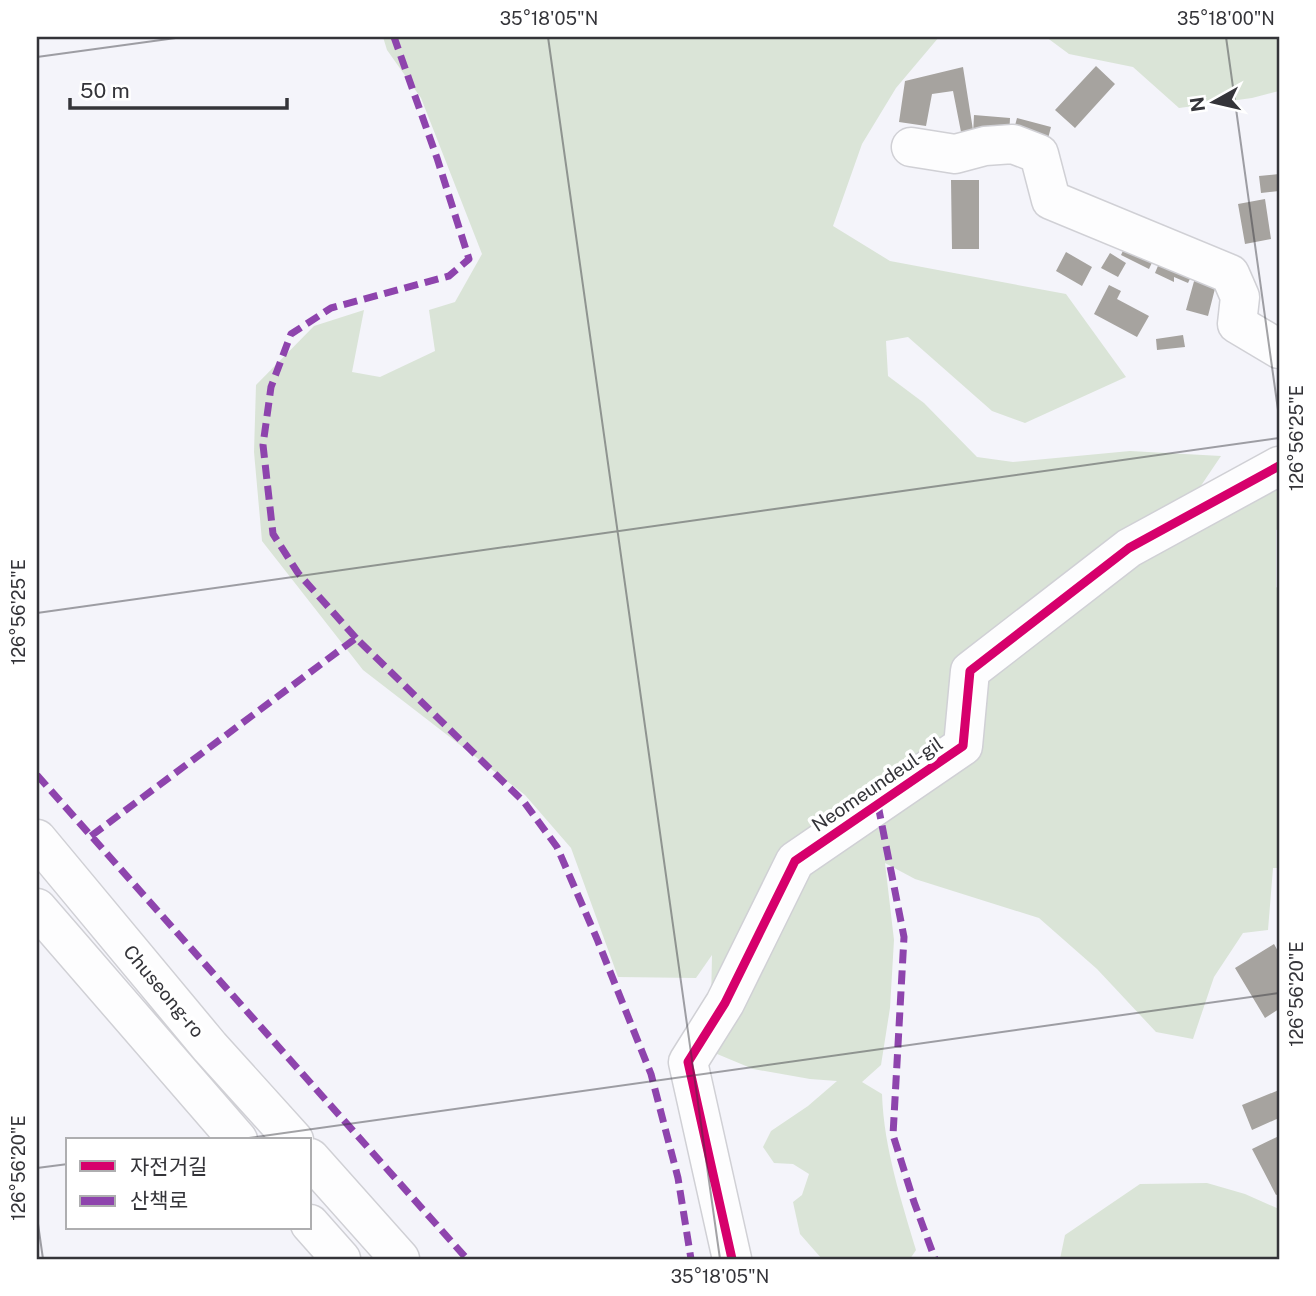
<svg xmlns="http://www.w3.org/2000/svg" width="1316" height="1296" font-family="'Public Sans','Noto Sans KR',sans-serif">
<rect width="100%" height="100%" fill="#f4f4fa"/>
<path fill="#dae4d7" d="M383,37H939L896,88L862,144L833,226L890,261L1066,294L1126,377L1025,423L992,411L908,337L886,341L888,376L924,403L977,457L1013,462L1130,451L1221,456L1192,499L1279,483V529L1276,530V587L1279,589V868H1273L1268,930L1243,933L1214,977L1193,1039L1156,1032L1097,969L1039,918L915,879L885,863L894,940L890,1008L881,1065L862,1082L882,1094C884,1149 901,1199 916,1250L910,1259H822L800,1234L793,1202L802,1195L809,1174L793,1164L774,1163L763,1147L771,1131L808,1106L837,1081L810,1079L753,1069L710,1051L712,955L696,978L618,977L571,848L525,795L363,670L262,541L254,452L256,385L314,326L364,310L352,372L380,377L435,351L429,310L455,302L482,254L421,98L387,50Z
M1046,37H1279V91L1252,98L1179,108L1133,67L1069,54Z
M1207,1183L1245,1194L1279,1209V1259H1060L1065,1235L1140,1184Z"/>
<path fill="#a6a39f" d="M1096,66L1115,84L1075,128L1055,110Z
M963,67L973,130L961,132L953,91L932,94L926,126L899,122L905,81Z
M974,115L1010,118L1009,138L973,135Z
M1017,118L1051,127L1046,146L1012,137Z
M1279,174V191L1261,193L1259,176Z
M951,180H979V249H952Z
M1265,199L1271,239L1245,244L1238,204Z
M1129,238L1157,252L1149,269L1121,255Z
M1165,249L1197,264L1188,283L1174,277V282L1155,273Z
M1066,252L1092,267L1082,286L1056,271Z
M1110,253L1126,263L1118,277L1101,268Z
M1198,267L1219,273L1208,316L1186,310Z
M1109,285L1121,291L1117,299L1149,316L1137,337L1094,314Z
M1183,335L1185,347L1157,350L1156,339Z
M1274,944L1279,953L1277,970L1279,1009L1265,1018L1235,968Z
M1279,1090V1118L1252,1130L1242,1105Z
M1279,1136V1194L1276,1195L1252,1149Z"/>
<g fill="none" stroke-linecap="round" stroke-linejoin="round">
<defs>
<path id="minor" d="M911,147L955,154L985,146L1013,144L1039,154L1051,200L1230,274L1240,297L1237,324L1279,349
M732,1259L688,1062L725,1003L795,861L963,746L970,671L1129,548L1279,466"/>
<path id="major" d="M37,839L210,1047L294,1140
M37,908L238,1140
M310,1158L400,1259
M310,1224L341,1259"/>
</defs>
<use href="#minor" stroke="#d0d0d5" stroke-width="41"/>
<use href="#major" stroke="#d0d0d5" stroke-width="41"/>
<use href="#minor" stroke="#fdfdfe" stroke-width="38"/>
<use href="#major" stroke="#fdfdfe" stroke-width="38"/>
<path stroke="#8e44ad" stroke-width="7" stroke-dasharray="14 7" stroke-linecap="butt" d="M356,638L298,573L273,534L263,445L271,387L291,334L331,308L449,276L469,259L437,158L394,37
M37,775L467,1259
M878,805L904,937L893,1135L914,1202L935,1259
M91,836L356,638L524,802L557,847L597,939L651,1074L678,1178L691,1259"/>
<defs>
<path id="cycleway" d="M732,1259L688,1062L725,1003L795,861L963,746L970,671L1129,548L1279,466"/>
</defs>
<use href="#cycleway" stroke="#fff" stroke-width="13"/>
<use href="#cycleway" stroke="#d6006c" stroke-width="9"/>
</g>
<path fill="none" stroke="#343439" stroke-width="2" stroke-opacity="0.45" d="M548,37L720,1259M1226,37L1279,417M37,57L183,37M37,613L1279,438M234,1140L1279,993M37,1168L68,1164M37,1217L43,1259"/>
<g text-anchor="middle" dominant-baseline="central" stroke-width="7" stroke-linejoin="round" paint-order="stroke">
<g font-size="19" fill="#343439" stroke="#fff">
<text transform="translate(877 784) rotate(-34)">Neomeundeul-gil</text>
<text transform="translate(164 991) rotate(50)">Chuseong-ro</text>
</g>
</g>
<rect width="1316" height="1296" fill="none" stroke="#ffffff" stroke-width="77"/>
<rect x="66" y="1138" width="245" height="91" fill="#ffffff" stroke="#aeaeb0" stroke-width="2"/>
<rect x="80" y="1161" width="35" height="10" fill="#d6006c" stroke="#aeaeb0" stroke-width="2"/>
<text x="130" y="1174" font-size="21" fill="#343439">자전거길</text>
<rect x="80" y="1196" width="35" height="10" fill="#8e44ad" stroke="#aeaeb0" stroke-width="2"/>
<text x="130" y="1208" font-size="21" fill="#343439">산책로</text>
<g transform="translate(1214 102) rotate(262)" stroke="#ffffff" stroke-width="5" paint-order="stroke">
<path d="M0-5L12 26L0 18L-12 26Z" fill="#343439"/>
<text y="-10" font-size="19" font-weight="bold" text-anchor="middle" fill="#343439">N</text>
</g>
<path d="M70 98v10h217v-10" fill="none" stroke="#343439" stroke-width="3.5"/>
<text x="80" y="98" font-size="21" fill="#343439" stroke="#ffffff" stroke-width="5" paint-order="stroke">50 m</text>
<rect x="38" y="38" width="1240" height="1220" fill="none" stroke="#343439" stroke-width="2.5"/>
<g font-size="18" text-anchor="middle" fill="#343439">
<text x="549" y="25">35°18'05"N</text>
<text x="1226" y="25">35°18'00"N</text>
<text transform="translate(1297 438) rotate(-90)" y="6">126°56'25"E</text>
<text transform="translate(19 612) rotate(-90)" y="6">126°56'25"E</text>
<text transform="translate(1297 994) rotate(-90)" y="6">126°56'20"E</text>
<text transform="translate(19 1168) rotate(-90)" y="6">126°56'20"E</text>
<text x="720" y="1283">35°18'05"N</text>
</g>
</svg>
